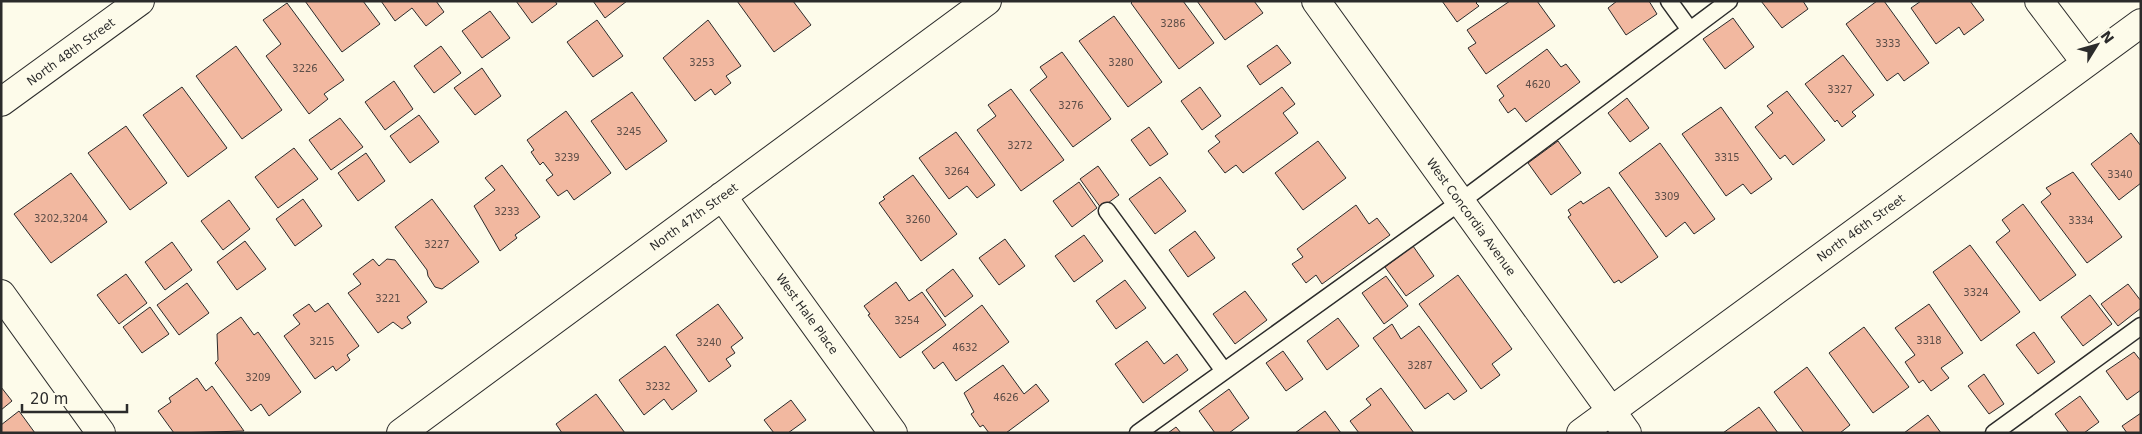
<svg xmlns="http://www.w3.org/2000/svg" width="2142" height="434" font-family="'DejaVu Sans',sans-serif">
<rect width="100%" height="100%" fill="#fdfbea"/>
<path fill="#f2b8a0" stroke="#2b2b2b" d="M305,1H363L380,24L342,52Z
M381,1H436L444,12L426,26L412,8L395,21Z
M516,1H555L557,4L532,23Z
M593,1H627L605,18Z
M737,1H793L811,25L774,52Z
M1133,1H1183L1214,43L1179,69L1131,3Z
M1197,1H1254L1263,13L1225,40Z
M1442,1H1478L1476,3L1479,6L1457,22Z
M1510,1H1537L1555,26L1486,74L1468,48L1476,43L1467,30Z
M1617,1H1649L1657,14L1626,35L1608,8Z
M1761,1H1803L1808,9L1782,28Z
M1877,1H1884L1929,63L1904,81L1898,73L1887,81L1846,24Z
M1921,1H1970L1984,20L1964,35L1959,27L1936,44L1911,8Z
M287,3L344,80L324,94L328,99L309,114L266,56L281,44L263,20Z
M490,11L510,38L482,58L462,31Z
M1114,16L1162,82L1128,107L1079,41Z
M1733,18L1754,47L1725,69L1703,39Z
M597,20L623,56L593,77L567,42Z
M708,20L741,66L726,76L731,83L715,95L711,89L695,101L663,58Z
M1277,45L1291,63L1260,85L1247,66Z
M236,46L282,110L242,139L196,76Z
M441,46L461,73L434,93L414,66Z
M1547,49L1561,67L1566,64L1580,82L1526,122L1515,108L1508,113L1499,100L1504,96L1497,86Z
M1062,52L1111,119L1073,147L1030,90L1047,77L1040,67Z
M1843,55L1874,95L1852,112L1856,116L1842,127L1837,120L1835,122L1805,84Z
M482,68L501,96L475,115L454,88Z
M394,81L413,109L385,130L365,102Z
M182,87L227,148L188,177L143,115Z
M1200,87L1221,116L1202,130L1181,101Z
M1282,87L1295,104L1283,113L1298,133L1243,173L1236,165L1225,173L1208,151L1220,142L1215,136Z
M1011,89L1064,160L1021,191L977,130L996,116L988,105Z
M1787,91L1825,140L1793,165L1785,155L1780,159L1755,127L1773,113L1767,106Z
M632,92L667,141L626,170L591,121Z
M1627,98L1649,128L1630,142L1608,113Z
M1721,107L1772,179L1751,194L1743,184L1726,196L1682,134Z
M566,111L611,173L574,200L567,190L558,196L546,180L553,175L543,162L540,165L531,152L534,150L527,140Z
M419,115L439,142L410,163L390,136Z
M340,118L363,147L331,170L309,140Z
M126,126L167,183L130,210L88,153Z
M1149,127L1168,154L1150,166L1131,140Z
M956,132L995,185L977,198L967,186L949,199L919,158Z
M2131,133L2141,146V183L2119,200L2091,164Z
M1318,141L1346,178L1303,210L1275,173Z
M1558,141L1581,173L1551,195L1528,163Z
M1660,143L1715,219L1694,234L1685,222L1666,237L1619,173Z
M294,148L318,179L278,208L255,177Z
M366,153L385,181L358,201L338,173Z
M502,165L540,217L515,235L517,238L500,251L474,206L495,190L485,178Z
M1098,166L1119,195L1101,208L1080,179Z
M2073,172L2122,237L2087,263L2041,202L2051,194L2046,188Z
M71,173L107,222L51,263L14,214Z
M913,175L957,234L921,261L879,203L885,199L883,197Z
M1160,177L1186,211L1155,234L1129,199Z
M1079,182L1097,208L1072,227L1053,201Z
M1609,187L1658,257L1621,283L1619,280L1614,283L1568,217L1571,215L1568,210L1581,201L1583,204Z
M303,199L322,226L295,246L276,219Z
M432,199L479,262L442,289L435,287L428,276L427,270L395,227Z
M229,200L250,229L223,250L201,221Z
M2023,204L2076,275L2040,301L1996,242L2010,231L2002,220Z
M1356,205L1369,224L1377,218L1390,235L1322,284L1316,275L1306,283L1292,264L1303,257L1297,249Z
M1195,231L1215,258L1188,277L1169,250Z
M1084,235L1103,261L1074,282L1055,256Z
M1005,239L1025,266L999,285L979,258Z
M245,241L266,269L237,290L217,262Z
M172,242L192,270L165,290L145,262Z
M1970,245L2020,312L1981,341L1933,272Z
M1413,246L1434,276L1406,296L1385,267Z
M373,259L379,266L387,259L395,260L427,302L407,317L411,323L402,329L393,322L378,333L348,293L361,284L353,274Z
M953,269L973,296L945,317L926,290Z
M126,274L147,303L119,324L97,295Z
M1458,275L1512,349L1492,364L1500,375L1481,389L1419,304Z
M1386,276L1408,306L1384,324L1362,293Z
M1125,280L1146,308L1116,329L1096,301Z
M896,282L909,301L922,292L946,325L900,358L868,315L870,314L864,306Z
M187,283L209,313L179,335L157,305Z
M2128,284L2141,301V308L2118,326L2101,304Z
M1245,291L1267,320L1235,344L1213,314Z
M2090,295L2112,324L2083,346L2061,317Z
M328,303L359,346L347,355L350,360L336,371L333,366L315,379L284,336L300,324L293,315L309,304L315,312Z
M718,304L743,338L731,347L735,353L726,359L731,366L709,382L676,335Z
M1929,304L1963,353L1941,368L1949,378L1931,391L1923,380L1919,383L1905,362L1915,355L1895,328Z
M982,305L1009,342L956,381L943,362L934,369L922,352Z
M150,307L169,334L142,353L123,327Z
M241,317L254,335L258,332L301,392L269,416L261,404L251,411L215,363L218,360L217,334Z
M1338,318L1359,346L1327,370L1307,341Z
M1392,324L1401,339L1419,326L1467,391L1454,400L1448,393L1425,409L1373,338Z
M1864,327L1909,387L1873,413L1829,353Z
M2034,332L2055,362L2038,374L2016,345Z
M1147,341L1164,364L1177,354L1188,370L1143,403L1115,364Z
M665,346L697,391L672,410L664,399L644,415L619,380Z
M1283,351L1303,379L1286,391L1266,363Z
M2134,352L2141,361V390L2127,400L2106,371Z
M1003,365L1024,394L1036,384L1049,401L1006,433H989L983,425L980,427L971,414L974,412L964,393Z
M1807,367L1850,425L1840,433H1804L1774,392Z
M1984,374L2004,404L1989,414L1968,386Z
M197,378L206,391L212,386L244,431L174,433L158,411L171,402L169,398Z
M1,387L12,401L1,410Z
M1381,388L1414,433H1359L1350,421L1371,405L1366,399Z
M1229,389L1249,418L1229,433H1215L1199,411Z
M596,394L625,433H562L556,424Z
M2080,396L2099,422L2084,433H2069L2055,414Z
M791,400L806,420L788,433H774L764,420Z
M1759,407L1778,433H1723Z
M19,411L35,433H1V425Z
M1325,411L1341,433H1295Z
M2141,413V433H2127L2122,426Z
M1928,415L1941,433H1904Z
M1176,427L1181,433H1168Z"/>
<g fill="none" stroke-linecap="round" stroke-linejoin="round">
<defs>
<path id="lane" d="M1669,1L1690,30
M1107,211L1224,371
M1138,433L1460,202L1729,1
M1994,433L2141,326"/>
<path id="street" d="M1316,1L1627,433
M2039,1L2086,63
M1,102L140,1
M722,196L893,433
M1,294L101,433
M401,433L987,1
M1581,433L2141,23"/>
</defs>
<use href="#lane" stroke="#2b2b2b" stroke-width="19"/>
<use href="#street" stroke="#2b2b2b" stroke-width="30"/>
<use href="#lane" stroke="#fdfbea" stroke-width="16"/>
<use href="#street" stroke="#fdfbea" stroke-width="28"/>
</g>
<g text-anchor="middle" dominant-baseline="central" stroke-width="4" stroke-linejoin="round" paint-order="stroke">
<g font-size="10" fill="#5d4e48">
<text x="1173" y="23">3286</text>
<text x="1888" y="43">3333</text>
<text x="702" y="62">3253</text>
<text x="1121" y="62">3280</text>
<text x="305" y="68">3226</text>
<text x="1538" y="84">4620</text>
<text x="1840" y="89">3327</text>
<text x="1071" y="105">3276</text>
<text x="629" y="131">3245</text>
<text x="1020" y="145">3272</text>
<text x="567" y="157">3239</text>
<text x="1727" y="157">3315</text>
<text x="957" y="171">3264</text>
<text x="2120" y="174">3340</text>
<text x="1667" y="196">3309</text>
<text x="507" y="211">3233</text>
<text x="61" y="218">3202,3204</text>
<text x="918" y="219">3260</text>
<text x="2081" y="220">3334</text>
<text x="437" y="244">3227</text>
<text x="1976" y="292">3324</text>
<text x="388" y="298">3221</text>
<text x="907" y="320">3254</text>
<text x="1929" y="340">3318</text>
<text x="322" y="341">3215</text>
<text x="709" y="342">3240</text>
<text x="965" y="347">4632</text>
<text x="1420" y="365">3287</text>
<text x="258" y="377">3209</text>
<text x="658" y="386">3232</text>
<text x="1006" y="397">4626</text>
</g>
<g font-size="12" fill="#2b2b2b" stroke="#fdfbea">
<text transform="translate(71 52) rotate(-36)">North 48th Street</text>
<text transform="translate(694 217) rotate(-36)">North 47th Street</text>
<text transform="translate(1471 217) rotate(54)">West Concordia Avenue</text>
<text transform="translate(1861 228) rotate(-36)">North 46th Street</text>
<text transform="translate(807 314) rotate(54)">West Hale Place</text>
</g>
</g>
<rect width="2142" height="434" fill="none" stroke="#2b2b2b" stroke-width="5"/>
<g transform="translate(2097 45) rotate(53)" stroke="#fdfbea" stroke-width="4" paint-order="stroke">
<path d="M0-4L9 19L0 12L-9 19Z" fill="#2b2b2b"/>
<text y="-8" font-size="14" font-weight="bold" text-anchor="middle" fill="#2b2b2b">N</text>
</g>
<path d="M22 404v8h105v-8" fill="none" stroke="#2b2b2b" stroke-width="2.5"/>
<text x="30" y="404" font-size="15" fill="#2b2b2b" stroke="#fdfbea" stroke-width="4" paint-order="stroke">20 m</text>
</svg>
